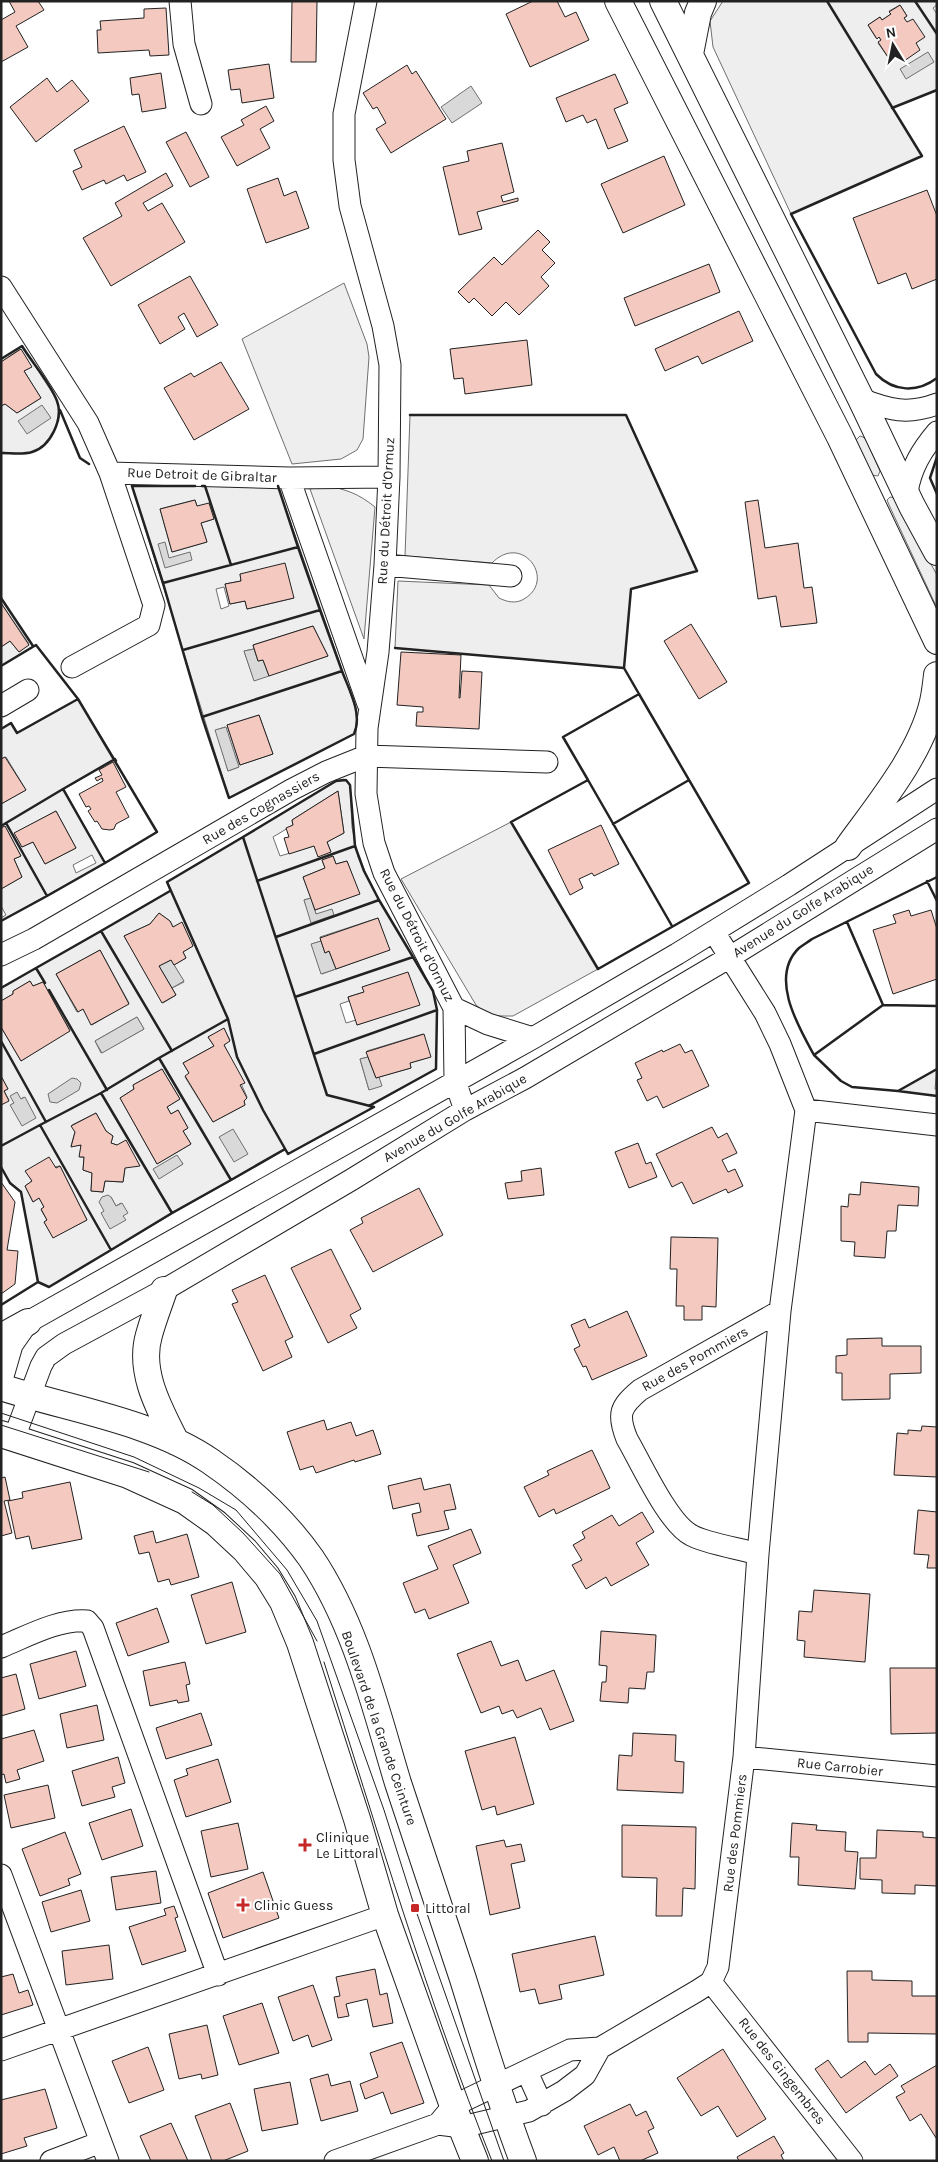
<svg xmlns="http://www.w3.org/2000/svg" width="938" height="2162" font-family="Karla,sans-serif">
<rect width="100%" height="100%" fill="#fff"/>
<path fill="#eee" stroke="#6f6f6f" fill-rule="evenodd" d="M723,1H937V5L933,8L937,14V90L892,108L922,156L791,214L713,47L710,21ZM900,5L907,16L904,18L916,43L890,60L878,43L881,40L879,37L876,38L868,25L880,17L882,20L891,14L889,11Z
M344,283L367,344L369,357L363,439L357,450L341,459L292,464L242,339Z
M22,346L57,400C62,419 52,446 32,452C23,455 11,453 1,452V406L5,404L17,413L41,398L24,371L31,367L20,349L1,362V359Z
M410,415H626L697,571L631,589L624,668L395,648L398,581L489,585L499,598C507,602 516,604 524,599C557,580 522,532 492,563L405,556Z
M860,436L863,437L866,440L880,471L878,476L871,475L855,441Z
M132,486H278L355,707L357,722L354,734L229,798ZM195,500L197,506L214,519L201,523L207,542L172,552L160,509ZM240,574L294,598L247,609L245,601L230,604L225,584L241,581ZM224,587L229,606L221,609L216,589ZM313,626L328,656L254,680L244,651L254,649L253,645ZM259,715L273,754L240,765L227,725ZM225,727L239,767L228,771L216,730Z
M326,486C346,489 359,494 375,507L364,639L310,489Z
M890,497L894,498L937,575V608L889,505L887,500Z
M1,598L33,646L1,666V647L10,641L19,652L29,644L1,603Z
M78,699L115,759L64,789L105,863L1,921V918L6,915L1,906V889L22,877L14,859L21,856L5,826L1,828V804L26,790L6,757L1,759V729L11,723L17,733ZM56,811L76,848L45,864L33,842L22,847L15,833ZM92,855L96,863L76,873L73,865Z
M344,779L350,785L352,827L358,857L379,900L433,991L437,1010L436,1069L369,1105L374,1107L288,1154L285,1150L172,1214L49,1287L38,1282L21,1192L10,1183L1,1167V1105L9,1100L4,1091L8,1089L1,1076V1027L21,1061L70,1030L43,982L33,986L30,981L13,991V994L1,1001V988L170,891L167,882L336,781ZM338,791L344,833L327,842L331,852L314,846L280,856L273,837L293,825L292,820ZM333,856L336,864L347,861L359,894L315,910L316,914L312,922L304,900L311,898L303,877L325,868L322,860ZM159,913L170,921L173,927L182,923L193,946L183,952L186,958L174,965L184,982L172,988L176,995L163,1003L124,936L150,924ZM378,918L389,950L322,974L312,944L321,941L320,937ZM100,950L129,1003L92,1025L83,1009L77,1012L56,974ZM408,973L419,1004L357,1025L356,1020L346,1023L340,1004L349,1001L348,997L364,992L363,987ZM137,1017L144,1029L101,1053L95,1041ZM224,1029L230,1040L224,1045L247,1097L244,1101L245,1105L213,1122L185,1077L189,1073L183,1063L214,1046L208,1037ZM423,1034L430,1057L410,1063L411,1068L379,1077L369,1090L360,1059L368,1057L367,1051ZM162,1069L180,1099L167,1107L171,1114L178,1110L188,1128L183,1131L191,1144L157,1164L120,1098L134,1089L133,1085ZM24,1097L22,1125L11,1105ZM96,1113L106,1131L113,1136L111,1143L117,1145L125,1168L123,1182L105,1181L103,1192L91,1191L92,1173L83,1170L84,1157H80L81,1145L71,1146L75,1132L72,1125ZM177,1156L183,1164L159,1178ZM60,1166L87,1220L53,1237L44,1222L47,1220L41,1210L44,1207L39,1198L33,1202L25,1186L32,1181L26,1171ZM111,1197L116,1206L121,1203L123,1216L101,1213L105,1211Z
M511,822L598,969L513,1016C496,1016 489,1017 476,1005L401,879Z
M937,1069L935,1089H937V1096L898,1091Z"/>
<path fill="#d9d9d9" stroke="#6f6f6f" d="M928,52L934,62L906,79L900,69Z
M471,86L482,103L452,123L441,107Z
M42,405L51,418L27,434L18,421Z
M165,542L169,558L190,552L192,560L165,568L158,544Z
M254,649L258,661L263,660L269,676L254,681L244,651Z
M226,727L239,767L228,771L215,730Z
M311,898L316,914L332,909L334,915L311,923L304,900Z
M321,941L325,953L329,951L336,969L321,974L311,944Z
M171,960L184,981L172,988L159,966Z
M137,1017L144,1029L102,1053L95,1041Z
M368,1057L376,1078L379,1077L382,1086L369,1090L360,1059Z
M72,1078L77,1079L81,1083L79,1090L57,1103L50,1102L48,1094Z
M17,1092L21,1099L25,1097L36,1118L22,1126L10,1105L14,1103L10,1096Z
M233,1129L248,1154L234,1162L219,1137Z
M177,1155L183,1164L159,1179L153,1169Z
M108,1195L111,1197L116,1206L122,1203L128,1213L123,1216L126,1220L110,1229L101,1213L104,1211L99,1202L102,1197Z"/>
<path fill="#f3c9c0" stroke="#222" d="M9,1H38L44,10L16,26L28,47L1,62V20L15,12Z
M292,1H317L316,62H291Z
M533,1H557L565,17L576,12L589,40L530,67L506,14Z
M900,5L907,16L904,18L907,22L913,19L925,37L916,43L920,50L904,61L899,54L890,60L878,42L881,40L879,37L877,39L868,25L880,17L882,20L891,14L889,12Z
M166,8L169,55L150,56L149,50L98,53L97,30H101L100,21L144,18V9Z
M269,64L274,98L242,103L240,89L231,90L228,70Z
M407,65L412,74L416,71L446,119L391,153L376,129L386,123L377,107L373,109L363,93Z
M161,73L166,108L142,112L139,94L132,95L130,78Z
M615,74L628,103L614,109L628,141L608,149L596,119L587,123L583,115L566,122L556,98Z
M47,78L57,92L72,80L89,101L36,142L10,107Z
M266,106L274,121L260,129L270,148L237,166L221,137L244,125L241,120Z
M124,126L146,172L127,181L124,175L106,184L104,180L82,190L73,171L82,167L74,150Z
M186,132L209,177L190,187L166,142Z
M502,143L514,192L501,196L503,202L518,198V201L477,212L482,229L459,235L443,167L469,161L467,151Z
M664,156L685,205L623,233L601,184Z
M166,173L173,186L143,203L148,211L162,203L185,242L111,286L83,238L122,216L115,203Z
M278,178L284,196L296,191L309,228L266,243L247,189Z
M927,190L937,216V279L912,289L906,273L878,284L853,218Z
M538,230L550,242L542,250L555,263L541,277L549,286L519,315L506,302L492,316L474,298L469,303L458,292L494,257L502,265Z
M709,264L720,292L635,326L624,298Z
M190,276L218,325L197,337L184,313L178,317L185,329L160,344L138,305Z
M739,311L753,341L702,364L698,356L665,371L655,349Z
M527,340L532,385L465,394L463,378L454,379L450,349Z
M21,349L32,367L24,371L41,398L17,413L5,404L1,406V362Z
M221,362L249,409L194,440L164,388L191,373L194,377Z
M195,500L197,506L209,503L214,519L201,523L207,542L172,552L160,509Z
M758,500L765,548L798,543L804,588L812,587L817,623L781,627L776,596L758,599L745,502Z
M285,563L294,598L247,609L245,601L230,604L225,584L241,581L240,574Z
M1,603L29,645L19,652L10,641L1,647Z
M691,624L727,682L699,699L664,641Z
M313,626L328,656L269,676L263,660L258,661L253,645Z
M401,652L461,655L459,698H460L462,671L482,672L479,729L416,726L417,712H423V707L397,705Z
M259,715L273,754L240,765L227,725Z
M5,757L26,790L1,804V759Z
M113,762L126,787L116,792L129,817L116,824L114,829L110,830L102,829L97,821L95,822L88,811L91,809L89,806L86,807L79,794L103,781L102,778L97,781L95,778L102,775L99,770Z
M338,791L344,833L327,842L331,852L318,857L314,846L289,854L284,838L289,837L286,828L293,825L292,820Z
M56,811L76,848L45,864L33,842L22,847L14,833Z
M601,825L619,864L594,876L592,873L579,879L583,888L570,895L548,850Z
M5,826L21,856L14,859L22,877L1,889V828Z
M333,856L336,864L347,861L360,894L315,910L303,877L325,868L322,860Z
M909,910L911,916L931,910L937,929V979L893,994L873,930L896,923L893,915Z
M159,913L170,921L173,927L182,922L193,946L183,952L186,958L174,965L171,960L159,966L176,995L162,1003L124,936L150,924Z
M378,918L390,950L336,969L329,951L325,953L320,938Z
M100,950L129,1004L91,1025L83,1009L78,1012L56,974Z
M408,972L420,1005L357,1025L348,997L364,992L362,987Z
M30,981L33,986L43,982L70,1031L21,1061L1,1027V1001L13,994V991Z
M224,1028L230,1041L224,1045L245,1083L240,1085L247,1098L244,1101L245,1105L213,1122L185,1076L189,1073L183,1063L214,1046L208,1037Z
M424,1034L431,1057L410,1063L411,1068L376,1078L366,1052Z
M680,1044L685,1053L692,1050L709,1086L663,1108L657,1096L647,1101L637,1080L642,1078L635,1063L662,1050L663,1052Z
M162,1069L180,1099L167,1107L171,1114L178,1110L188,1128L183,1131L191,1144L157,1164L120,1098L134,1089L133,1085Z
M1,1076L8,1089L4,1091L9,1101L1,1105Z
M96,1113L106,1131L113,1136L111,1143L117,1145L126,1140L140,1166L125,1168L123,1182L105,1181L103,1192L91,1191L92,1173L83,1170L84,1157H79L81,1145L71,1147L75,1132L71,1126Z
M712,1127L718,1138L727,1133L737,1153L722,1160L728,1172L735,1169L743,1186L728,1193L726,1189L693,1204L682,1182L672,1187L656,1154Z
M638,1143L646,1164L651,1162L657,1177L629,1188L615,1152Z
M49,1157L56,1168L60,1166L87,1220L53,1238L44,1222L47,1220L41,1209L44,1207L39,1198L33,1202L25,1186L32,1181L25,1171Z
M541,1168L544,1195L508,1199L505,1183L522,1181L521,1171Z
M1,1182L15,1202L7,1250L18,1251L15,1284L1,1294Z
M861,1182L919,1187L918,1206L898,1205L896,1231H887L885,1258L854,1256L855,1242L841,1241V1206L848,1207L849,1194L860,1195Z
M419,1188L443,1235L373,1272L350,1230L363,1223L361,1218Z
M671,1237L718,1238L716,1307L702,1306V1320H684V1306H676L677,1269H670Z
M331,1249L361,1309L350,1315L357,1328L328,1343L291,1268Z
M265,1275L293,1337L285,1341L292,1357L263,1371L232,1304L238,1302L232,1290Z
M627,1311L647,1356L592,1380L586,1366L583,1367L574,1349L580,1346L571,1325L585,1319L589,1328Z
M882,1338V1346H921V1373L890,1374V1399L842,1400V1373H836V1356L847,1355V1339Z
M324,1420L327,1430L351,1422L356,1436L373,1430L381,1454L355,1462L354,1460L316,1473L313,1466L300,1470L287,1432Z
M922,1426L937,1427V1477L894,1475L897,1433L908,1434V1430L921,1431Z
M592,1450L610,1488L556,1514L554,1509L539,1517L524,1487L549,1475L547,1471Z
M5,1477L10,1500L4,1501L12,1533L1,1536V1478Z
M421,1478L424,1490L450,1484L456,1509L444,1511L449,1529L417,1536L412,1514L421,1512L419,1503L393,1509L388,1486Z
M70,1482L82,1539L32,1549L29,1536L16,1539L8,1501L23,1498L22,1492Z
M918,1510L937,1512V1568H927L929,1555L914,1554Z
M642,1512L654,1532L636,1543L649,1565L611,1586L606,1577L586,1589L572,1565L582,1560L573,1545L585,1538L582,1532L612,1515L619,1526Z
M471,1529L481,1553L453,1565L469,1603L429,1619L425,1609L415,1613L403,1583L438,1569L428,1546Z
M153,1531L156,1543L187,1534L199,1577L171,1585L169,1579L158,1582L149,1552L139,1554L134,1536Z
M232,1582L246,1632L206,1644L191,1595Z
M814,1590L870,1594L865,1662L804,1657L805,1641L797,1640L799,1611L812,1612Z
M157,1608L169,1642L128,1656L116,1623Z
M601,1631L656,1635L654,1672H647L645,1689L629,1688L628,1703L600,1701L602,1682H606L607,1666L599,1665Z
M491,1641L501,1666L518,1660L526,1681L554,1670L574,1721L550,1730L541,1708L517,1718L513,1710L502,1714L499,1706L481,1713L457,1654Z
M76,1651L86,1686L39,1699L30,1664Z
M185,1662L190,1684L186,1685L189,1701L178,1703L177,1700L150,1706L143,1671Z
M890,1668H937V1733L891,1734Z
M16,1674L25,1709L1,1716V1678Z
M97,1705L104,1740L67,1748L60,1714Z
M201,1713L212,1745L166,1759L156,1728Z
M34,1730L44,1761L17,1770L20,1779L6,1783L4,1774L1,1775V1739Z
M633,1733L676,1735L675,1761L684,1762L683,1793L617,1790L619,1755L632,1756Z
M515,1737L534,1804L497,1815L495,1806L482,1810L465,1751Z
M118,1757L125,1783L112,1787L115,1797L82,1806L72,1771Z
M218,1759L231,1802L186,1817L174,1780L188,1775L186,1769Z
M48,1785L55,1818L11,1828L4,1795Z
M131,1809L143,1846L102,1860L89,1823Z
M238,1823L248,1869L211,1877L201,1831Z
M792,1823L817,1825L816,1830L846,1832L845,1851L858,1852L855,1889L798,1885L799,1857H790Z
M622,1825L696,1827L695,1889L683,1888L682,1916H656L657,1878L622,1877Z
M877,1830L923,1832V1837L937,1838V1886L915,1885V1894L882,1893V1880L860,1879V1858H876Z
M65,1832L81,1874L68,1879L70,1885L40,1896L22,1849Z
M504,1840L506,1847L521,1844L525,1861L511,1864L520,1908L490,1915L476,1846Z
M156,1871L161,1903L116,1910L111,1877Z
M263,1872L279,1918L223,1938L208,1893Z
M81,1890L90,1921L51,1932L42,1902Z
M174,1906L178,1917L175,1918L186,1951L142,1965L129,1927L166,1915L164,1909Z
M595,1936L604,1975L559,1985L562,1999L539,2004L535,1989L520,1992L512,1954Z
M109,1945L113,1979L66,1985L62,1951Z
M375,1969L380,1995L387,1993L393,2023L373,2027L367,1999L346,2004L349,2016L338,2018L334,1997L340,1996L336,1977Z
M847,1971H872V1980L912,1981V1996H937V2034L868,2033V2042H848Z
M13,1974L19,1993L28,1990L33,2005L1,2015V1977Z
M313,1985L332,2040L312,2047L308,2035L293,2041L278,1997Z
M262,2003L279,2053L239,2065L223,2016Z
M207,2025L218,2075L202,2079L201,2074L179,2079L169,2034Z
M402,2042L424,2103L391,2114L383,2092L365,2099L360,2084L378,2077L370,2053Z
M148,2047L164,2090L129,2103L112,2061Z
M723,2049L766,2119L737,2137L718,2106L701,2116L677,2078Z
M828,2060L841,2078L865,2061L875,2075L890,2064L898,2076L846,2113L815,2069Z
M937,2065V2137L936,2138L921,2114L910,2121L896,2097L905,2092L901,2086Z
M328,2074L331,2086L350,2081L358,2111L321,2121L310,2079Z
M290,2082L298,2124L262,2131L254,2089Z
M45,2089L57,2128L24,2138L27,2146L1,2154V2100Z
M230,2103L248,2151L223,2161H212L195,2116Z
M630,2104L636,2116L646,2111L654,2128L648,2131L658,2153L640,2161H620L614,2147L598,2155L584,2126Z
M171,2123L188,2161H151L140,2136Z
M774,2136L784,2153L781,2155L784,2161H739L737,2157Z"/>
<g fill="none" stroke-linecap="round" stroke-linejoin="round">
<defs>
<path id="minor" d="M180,1L184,44L201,104
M366,1L344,114V160L350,206L383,326L390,365L389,477L385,565L378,652L367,728L366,794L374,843L384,873L454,1008L455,1081L465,1110
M1,287L88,423L110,473L154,605L149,625L72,667
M861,399C889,410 908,415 937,404
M110,473L289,478L389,477
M289,478L368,704
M907,492C911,468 921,451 937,432
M385,565L511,576
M1,706L28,690
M1,955L34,939L291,790L326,772L366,756L547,762
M454,1008L488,1024L533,1038
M806,1110L937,1125
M1,1383L12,1345L28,1322L533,1038L677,954L789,885L937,789
M14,1438L41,1366L46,1357L64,1344L164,1290L351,1180L465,1110L525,1078L730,957L937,829
M758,1554C742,1549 704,1543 691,1535C668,1523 641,1463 627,1439C617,1414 620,1407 640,1390L780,1311
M1,1647C28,1636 58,1619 87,1621L93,1628L218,1975
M744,1757L937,1776
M1,1875L108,2161
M711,1982L852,2161
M1,2050L385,1915
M527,2072L542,2105
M438,2124L453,2106L570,2050L600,2048L697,1991L711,1982L718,1967L744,1757L758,1554L780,1311L806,1110L780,1044L765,1013L714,932
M51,2161L101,2142
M335,2161L438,2124L462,2127L529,2111L564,2091L585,2075L600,2048"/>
<path id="major" d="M618,1L840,437L937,641
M663,1L861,399L912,506L937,552
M690,54L698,13L703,1
M848,847C879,804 921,754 933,702C935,693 936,684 937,675
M164,1290C159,1305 153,1320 149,1335C138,1372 160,1410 176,1442
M1,1337L28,1322
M1,1387C68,1409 152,1421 210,1461C248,1487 284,1520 311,1558C356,1625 375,1707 398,1783C419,1848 442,1914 463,1979C482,2040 500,2101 523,2161
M1,1434L128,1475L185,1501L216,1523L245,1550L267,1576L283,1602L300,1643L357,1819L385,1915L453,2106L475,2161"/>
</defs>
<use href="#minor" stroke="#222" stroke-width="23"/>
<use href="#major" stroke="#222" stroke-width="28"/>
<use href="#minor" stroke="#fff" stroke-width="21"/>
<use href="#major" stroke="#fff" stroke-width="26"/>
<path stroke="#222" stroke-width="1" d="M1,1413L134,1457L199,1488L236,1510L287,1570L317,1621L384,1810L415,1908L504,2161
M1,1425L149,1472
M192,1492L213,1505L243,1533L280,1574L317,1641
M324,1662C377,1829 427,1998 492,2161"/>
<path stroke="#222" stroke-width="2.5" d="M827,1L922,156L791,214L876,374C894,392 917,393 937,378
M915,1L937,34
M892,108L937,90
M1,359L22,346C33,364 50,382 57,401C64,419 50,447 32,452C23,455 11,453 1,453
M60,410L80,458L89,464
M410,415H626L697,571L631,589L624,668
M937,457L930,478L937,494
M202,486H205L231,565
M278,486L298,547
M163,583L132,486H195
M1,598L33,646
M395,648L624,668L639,694
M183,650L320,610L342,671
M1,666L36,645L78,699L157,832
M639,694L749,883L598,969L511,822L588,780L563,737Z
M202,717L342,671C349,690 363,714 354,734L229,798L202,717L163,583L298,547L320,610
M1,729L11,723L17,733L78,699
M588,780L672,926
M63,789L115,759L116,761
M6,823L63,789L105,863L47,896
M613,824L689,780
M1,826L6,823L47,896L1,921
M243,837L336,781L346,780L350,785L355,846L364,871L379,900
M105,863L157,832
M257,881L355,846
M927,881L937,901
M847,922L883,1005
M101,931L170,891
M276,937L379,900L413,957
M36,968L101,931L172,1051
M1,988L36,968L45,983
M49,990L107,1090
M295,997L413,957L433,991L437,1010L436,1069L369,1106
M1,1041L46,1122
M314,1054L437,1010
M814,1055C798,1026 769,977 799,948C803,945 808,942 812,939L937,877
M159,1058L228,1019L237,1057L263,1110L288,1154L374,1107L327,1095L243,837L167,882L228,1019
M937,1069L898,1091L937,1096
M898,1091L852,1087L841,1081L814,1055L883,1005L937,1006
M101,1093L159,1058L231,1180L172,1213
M40,1125L101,1093L172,1213L111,1250
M1,1146L40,1125L111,1250L49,1287L38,1282
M1,1167L10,1183L21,1192L38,1282L1,1305
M231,1180L285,1149"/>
</g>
<g fill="#c62828" stroke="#fff" stroke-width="2">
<path d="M302.5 1837.5h5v5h5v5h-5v5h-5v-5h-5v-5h5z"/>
<path d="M240.5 1897.5h5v5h5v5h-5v5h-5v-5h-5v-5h5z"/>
<rect x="410" y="1903" width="10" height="10" rx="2.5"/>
</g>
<g text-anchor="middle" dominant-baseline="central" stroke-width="4" stroke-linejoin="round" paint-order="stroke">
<g font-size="14" fill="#222" stroke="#fff">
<text transform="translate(202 475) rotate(2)">Rue Detroit de Gibraltar</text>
<text transform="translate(386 511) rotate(-87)">Rue du Détroit d'Ormuz</text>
<text transform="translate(261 808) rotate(-30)">Rue des Cognassiers</text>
<text transform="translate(803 911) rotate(-32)">Avenue du Golfe Arabique</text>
<text transform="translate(417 935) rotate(63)">Rue du Détroit d'Ormuz</text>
<text transform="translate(455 1118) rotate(-30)">Avenue du Golfe Arabique</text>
<text transform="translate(695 1359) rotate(-29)">Rue des Pommiers</text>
<text transform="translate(379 1728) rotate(71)">Boulevard de la Grande Ceinture</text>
<text transform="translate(840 1767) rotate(6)">Rue Carrobier</text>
<text transform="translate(735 1833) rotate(-83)">Rue des Pommiers</text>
<text transform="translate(782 2071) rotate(52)">Rue des Gingembres</text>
</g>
<g font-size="14" fill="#222" stroke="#fff" text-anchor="start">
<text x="316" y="1837">Clinique<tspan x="316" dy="16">Le Littoral</tspan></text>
<text x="254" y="1905">Clinic Guess</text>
<text x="425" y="1908">Littoral</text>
</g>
</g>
<rect width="938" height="2162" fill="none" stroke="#222222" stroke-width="5"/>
<g transform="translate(893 45) rotate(350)" stroke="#ffffff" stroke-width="4" paint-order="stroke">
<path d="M0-4L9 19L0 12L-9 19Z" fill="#222222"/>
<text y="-8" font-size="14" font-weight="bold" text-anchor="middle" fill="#222222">N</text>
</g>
</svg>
